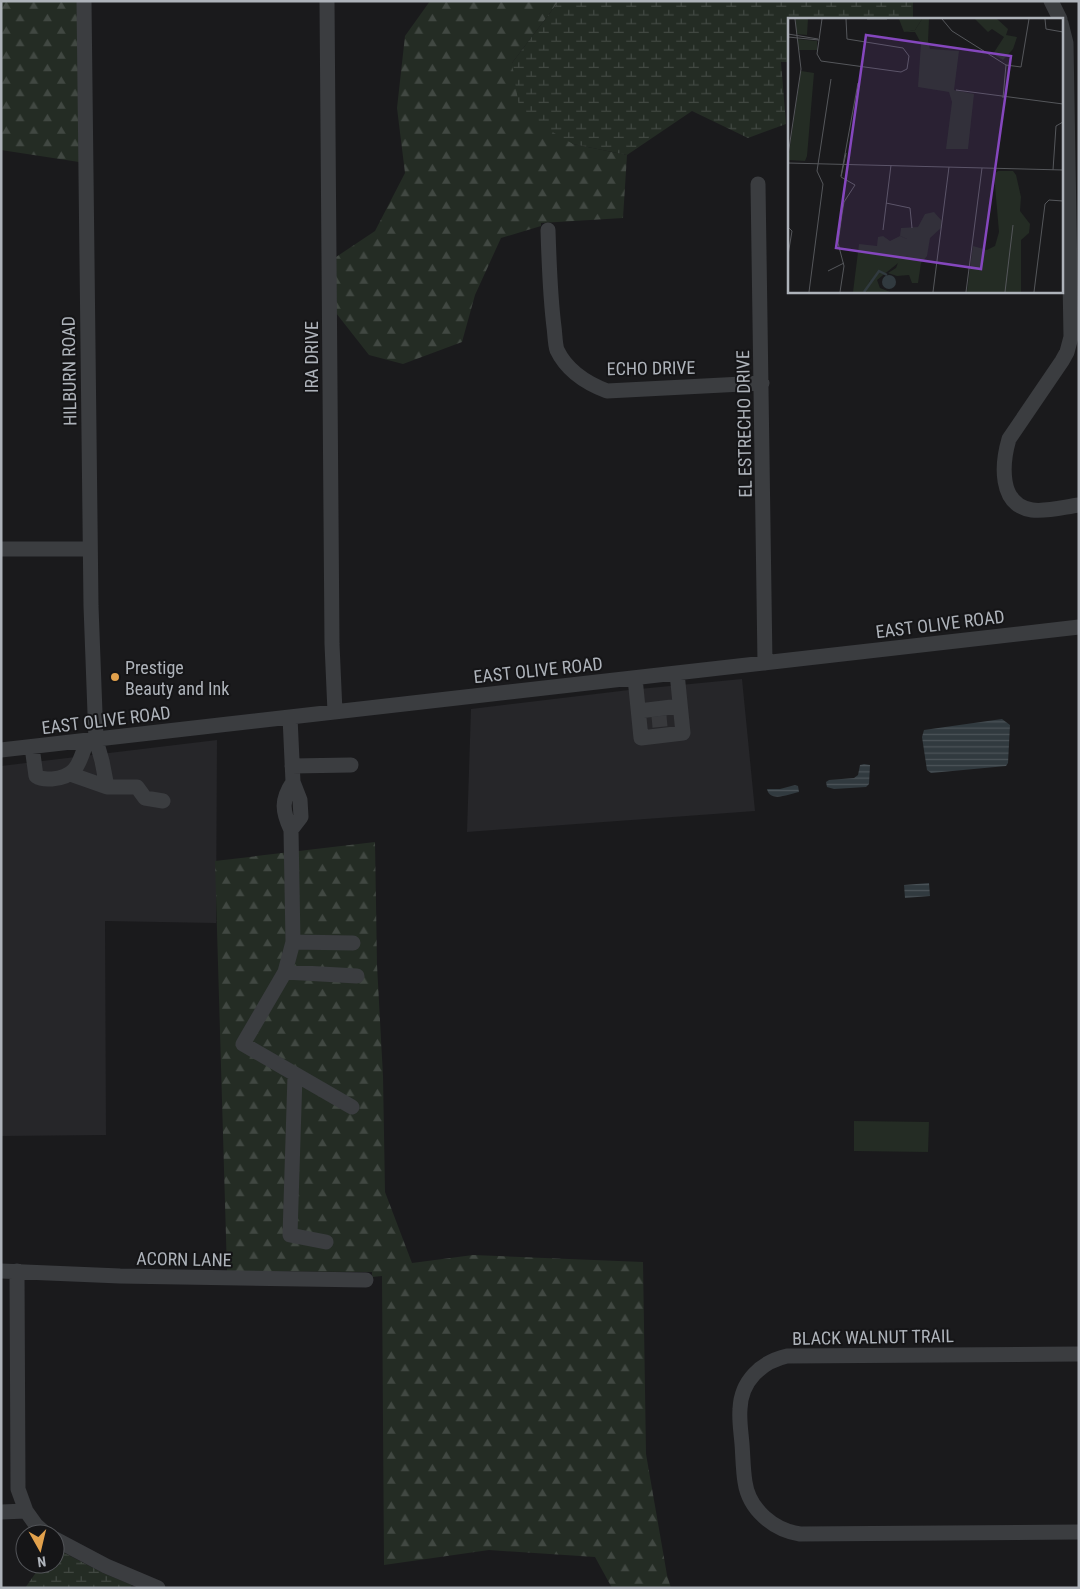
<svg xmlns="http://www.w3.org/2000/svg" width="1080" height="1589" font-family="'Roboto Condensed',sans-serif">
<defs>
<pattern id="forest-firs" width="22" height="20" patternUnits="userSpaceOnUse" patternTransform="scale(1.25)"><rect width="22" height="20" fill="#242c24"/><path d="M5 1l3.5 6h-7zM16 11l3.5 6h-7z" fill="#414842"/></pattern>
<pattern id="wetland-marsh" width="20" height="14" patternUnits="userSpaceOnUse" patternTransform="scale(1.25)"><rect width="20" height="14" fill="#242c24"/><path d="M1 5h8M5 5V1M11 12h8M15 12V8" fill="none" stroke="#414842"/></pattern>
<pattern id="water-rules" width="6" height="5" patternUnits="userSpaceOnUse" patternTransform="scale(1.25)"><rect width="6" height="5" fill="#313a3f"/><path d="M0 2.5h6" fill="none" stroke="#4c5459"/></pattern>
</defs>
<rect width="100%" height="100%" fill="#1a1a1c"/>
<path fill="#262629" d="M742,679L755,811L467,832L471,709L629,690Z
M217,740L216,923L105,921L106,1135L1,1136V766Z"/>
<path fill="#242c24" d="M854,1121L929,1122L928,1152L854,1151Z"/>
<path fill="url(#forest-firs)" d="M1,1H78L79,162L1,150Z
M430,1H559L512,63L573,144L627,155L623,218L541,223V226L501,238L475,295L462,342L403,364L369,355L336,313V257L375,231L405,173L397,108L405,36Z
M375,842L377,965L383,1076L385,1192L412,1263L473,1255L643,1262L646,1454L667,1575L671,1588H612L595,1557L489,1550L384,1565L382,1276L372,1277V1272L227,1271L215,861Z"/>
<path fill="url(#wetland-marsh)" d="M559,1H913V19H789V62H781L786,124L748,138L692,111L627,155L573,144L520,113L512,63Z
M55,1548L103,1573L132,1585L130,1588H25L42,1564H55Z"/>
<path fill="url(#water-rules)" d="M1002,719L1010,725L1008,763L1006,766L931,773L927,770L922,737L924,730Z
M864,764L870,765L869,784L866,787L834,789L827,787L826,782L829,780L854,778L858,775L860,765Z
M795,785L798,786L799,792C789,794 770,803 767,789H780Z
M929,883L930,896L905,898L904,885Z"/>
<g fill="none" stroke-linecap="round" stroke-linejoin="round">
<path stroke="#38393c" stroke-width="15" stroke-dasharray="15 8" stroke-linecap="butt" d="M659,716L660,727"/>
<path stroke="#3b3d40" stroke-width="15" d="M84,1L91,606L96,740L102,761L107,787H137L145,798L163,801
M327,1L332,644L335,712
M1051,1L1060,19
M1061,23L1066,43L1071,337L1067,352L1062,361L1009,439C1002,463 998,505 1032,510C1047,512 1064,507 1079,505
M758,184L765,663
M548,230C549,263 550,295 554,327C555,334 555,344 557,350C567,371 586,383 607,391L762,383
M1,549H90
M635,678L641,738L683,733L677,673
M639,711L680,706
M290,717L293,782L300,800L301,817L291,830
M32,747L36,776C42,780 46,779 52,779C78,777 79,762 87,741
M1,750L1079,627
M292,766L351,765
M70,774L107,787
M293,782C281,800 282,811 291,830L293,942L285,972L243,1044L352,1107
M293,942L353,943
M285,972L357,976
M295,1075L290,1235L326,1242
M1,1271L120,1276L366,1280
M17,1271L18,1489L26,1511
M1079,1354L787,1356C761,1362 741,1381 740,1409C739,1420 741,1432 742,1444C743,1457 743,1470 745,1482C749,1510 774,1530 800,1534L1079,1532
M1,1512L26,1511L36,1525L46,1534
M55,1539L106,1566L158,1588"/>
</g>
<circle fill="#e2a14c" stroke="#151517" stroke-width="2" cx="115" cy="677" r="5"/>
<g text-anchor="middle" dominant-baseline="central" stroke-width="4" stroke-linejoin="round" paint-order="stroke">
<g font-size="18" fill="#aeb3ba" stroke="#151517">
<text transform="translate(311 357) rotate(-90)">IRA DRIVE</text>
<text transform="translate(651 368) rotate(-1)">ECHO DRIVE</text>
<text transform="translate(69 371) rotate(-91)">HILBURN ROAD</text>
<text transform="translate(744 424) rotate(-91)">EL ESTRECHO DRIVE</text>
<text transform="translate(940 624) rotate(-7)">EAST OLIVE ROAD</text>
<text transform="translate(538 670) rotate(-6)">EAST OLIVE ROAD</text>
<text transform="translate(106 720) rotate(-7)">EAST OLIVE ROAD</text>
<text transform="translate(184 1259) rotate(1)">ACORN LANE</text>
<text transform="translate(873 1337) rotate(-1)">BLACK WALNUT TRAIL</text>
</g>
<g font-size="18" fill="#aeb3ba" stroke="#151517" text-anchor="start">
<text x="125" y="667">Prestige<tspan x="125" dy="21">Beauty and Ink</tspan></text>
</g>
</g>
<g transform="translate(788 18)">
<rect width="275" height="275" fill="#1a1a1c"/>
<path d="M8,1H20L19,17L8,16ZM134,1H141L140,23L142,31L171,33L166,72L186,76L180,131H158L164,84L161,74L130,69L133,25L127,14H116L127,12ZM9,21L29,23V32H11ZM13,53L26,55L19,138L17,143L0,142ZM210,153H225L228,157L233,179L232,193L242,206L241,215L233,222V274H179L185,228L199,232L207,228L211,214L206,156ZM146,194L154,203L153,210L142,220L139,238L133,245L130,265H124L121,257L109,258L100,255L108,250L119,221L112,218L113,210L130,209L137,196ZM82,262H89L92,270L102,274H78Z" fill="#242c24"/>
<path d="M111,1H134L127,12L116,14ZM187,1H209L220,11L218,17L229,19L225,31L215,42L205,36L216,19L204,11L200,14ZM95,218L102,223L112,218L119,221L125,226V233L89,262H82L78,274H65L71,226L89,228L90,219Z" fill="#242c24"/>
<path d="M94 264a7 7 0 1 1 14 0a7 7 0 1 1-14 0Z" fill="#313a3f"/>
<path fill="none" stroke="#313a3f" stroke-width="2.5" d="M76,274L91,253L99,257"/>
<path fill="none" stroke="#55575b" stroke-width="1" d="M34,1L29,36L33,43L113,54L119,51L121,38L115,30L59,21L58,1M79,1H99M154,1L164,13L218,47L233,49L241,1M257,1L258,11L275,14M0,16L30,21M0,19L31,22M168,72L275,86M215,80L218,47M0,137L13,51L7,1M0,145L275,152M265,152L268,108L275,104M53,158L70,65M98,185L122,190L124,210M0,209L4,213L0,237M95,212L103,147M40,253L56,245M21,274L35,166L29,153L43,61M52,274L56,248L50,225L54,196L56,184L67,167L53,159L58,135M145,274L161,149M178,274L194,150M217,274L225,207M246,274L257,186L261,182L275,183"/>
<path fill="#8547be" fill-opacity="0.15" stroke="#8547be" stroke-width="2.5" d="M78,17L223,38L193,251L48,230Z"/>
<rect width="275" height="275" fill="none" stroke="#aeb3ba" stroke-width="2.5"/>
</g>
<rect width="1080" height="1589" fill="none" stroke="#aeb3ba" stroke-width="5"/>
<g transform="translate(40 1549) rotate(172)"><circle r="24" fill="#151517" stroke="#525458"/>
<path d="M0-4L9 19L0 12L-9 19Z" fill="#e2a14c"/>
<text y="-8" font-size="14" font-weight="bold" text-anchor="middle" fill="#aeb3ba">N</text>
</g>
</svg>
